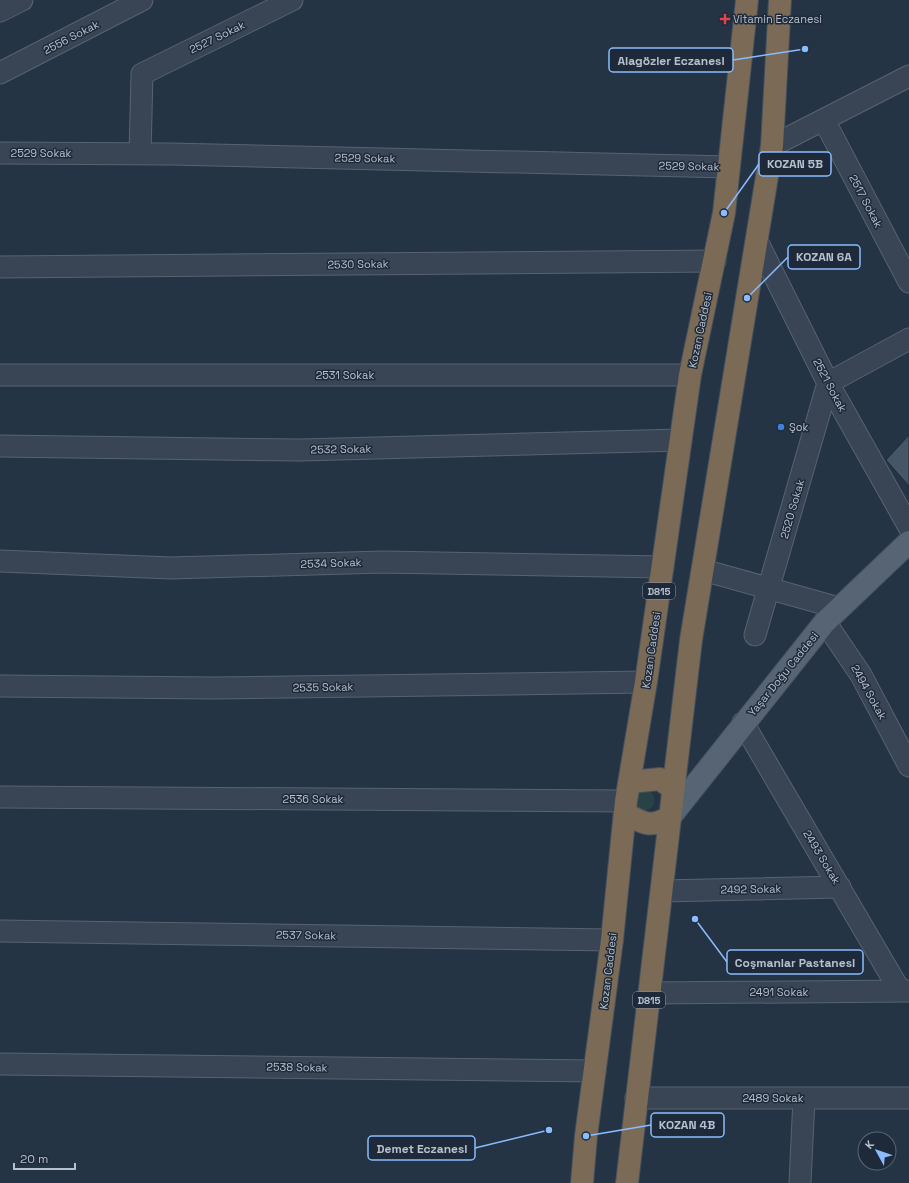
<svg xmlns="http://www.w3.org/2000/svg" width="909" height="1183" font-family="'Space Grotesk',sans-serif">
<rect width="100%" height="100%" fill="#243444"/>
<path fill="#274345" d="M638,790L650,791C660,802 651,815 637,809L634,794Z"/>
<path fill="#465669" stroke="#202c3b" d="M909,435V486L886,460Z"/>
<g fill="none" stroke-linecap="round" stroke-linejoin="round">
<defs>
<path id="minor" d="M0,11L22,0
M0,73L142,0
M824,120L909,282
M772,146L909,76
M0,153L171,154L729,167
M140,154L142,74L292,0
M757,241L828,383L909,527
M0,267L715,261
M0,375H690
M0,446L300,450L681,440
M0,561L171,568L382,562L663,567
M703,570L839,608
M825,622L861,675L909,766
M755,635L828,383L909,339
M0,686L215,688L646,682
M743,723L900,991
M0,797L626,801
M662,891L840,887
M0,931L612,940
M650,993L909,991
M0,1064L595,1071
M636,1098H909
M800,1183L804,1098"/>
<path id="major" d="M670,817L825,622L909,542"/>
<path id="highway" d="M630,782L660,779L673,789
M626,814C645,824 650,828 670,817
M582,1183L586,1136L612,940L626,801L646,682L690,375L724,213L747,0
M627,1183L691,640L772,146L780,0"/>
</defs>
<use href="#minor" stroke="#586371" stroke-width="23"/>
<use href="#major" stroke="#465160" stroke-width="24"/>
<use href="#highway" stroke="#44505e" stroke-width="24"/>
<use href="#minor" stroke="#394554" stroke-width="21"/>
<use href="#major" stroke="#576474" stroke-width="22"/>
<use href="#highway" stroke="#7a6a56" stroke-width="22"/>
</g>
<path fill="#e0444e" stroke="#1e2a39" stroke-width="1.5" d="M723 13h4v4h4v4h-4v4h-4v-4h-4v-4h4z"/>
<circle fill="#3f7fe0" stroke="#1e2a39" stroke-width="1.5" cx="781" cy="427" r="4"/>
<g text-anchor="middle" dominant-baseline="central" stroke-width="3" stroke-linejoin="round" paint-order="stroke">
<g fill="#1e2a39" stroke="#8993a1" stroke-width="1">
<rect x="643" y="583" width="32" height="16" rx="3"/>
<rect x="633" y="992" width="32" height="16" rx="3"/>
</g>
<g font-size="10" font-weight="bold" fill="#b7c0cd">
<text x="659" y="591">D815</text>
<text x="649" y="1000">D815</text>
</g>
<g font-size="11" fill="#b7c0cd" stroke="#1e2a39" text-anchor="start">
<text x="733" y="19">Vitamin Eczanesi</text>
<text x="789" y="427">Şok</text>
</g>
<g font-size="11" fill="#b7c0cd" stroke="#1e2a39">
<text transform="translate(71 37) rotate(-27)">2556 Sokak</text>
<text transform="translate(217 37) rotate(-26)">2527 Sokak</text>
<text x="41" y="153">2529 Sokak</text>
<text transform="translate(365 158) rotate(1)">2529 Sokak</text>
<text transform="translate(689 166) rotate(1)">2529 Sokak</text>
<text transform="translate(866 201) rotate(62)">2517 Sokak</text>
<text transform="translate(358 264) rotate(-1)">2530 Sokak</text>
<text transform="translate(700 330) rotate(-78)">Kozan Caddesi</text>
<text x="345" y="375">2531 Sokak</text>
<text transform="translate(830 385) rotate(62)">2521 Sokak</text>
<text transform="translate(341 449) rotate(-1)">2532 Sokak</text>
<text transform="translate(792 509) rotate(-74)">2520 Sokak</text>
<text transform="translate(331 563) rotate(-2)">2534 Sokak</text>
<text transform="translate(651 650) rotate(-82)">Kozan Caddesi</text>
<text transform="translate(783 674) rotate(-51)">Yaşar Doğu Caddesi</text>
<text transform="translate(323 687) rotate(-1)">2535 Sokak</text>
<text transform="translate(869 692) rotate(61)">2494 Sokak</text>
<text x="313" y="799">2536 Sokak</text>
<text transform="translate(822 857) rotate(59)">2493 Sokak</text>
<text transform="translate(751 889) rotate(-1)">2492 Sokak</text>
<text transform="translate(306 935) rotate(1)">2537 Sokak</text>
<text transform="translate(608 971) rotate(-83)">Kozan Caddesi</text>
<text x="779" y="992">2491 Sokak</text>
<text transform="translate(297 1067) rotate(1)">2538 Sokak</text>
<text x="773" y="1098">2489 Sokak</text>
</g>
</g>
<path fill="none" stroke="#8abcff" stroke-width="1.5" d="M805 49L733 60M724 213L759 164M747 298L788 257M695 919L727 962M586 1136L651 1125M549 1130L475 1148"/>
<g fill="#8abcff" stroke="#1e2a39" stroke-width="1.5">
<circle cx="805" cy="49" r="4"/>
<circle cx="724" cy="213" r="4"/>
<circle cx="747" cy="298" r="4"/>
<circle cx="695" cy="919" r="4"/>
<circle cx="586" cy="1136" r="4"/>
<circle cx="549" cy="1130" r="4"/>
</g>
<g fill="#1e2a39" stroke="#8abcff" stroke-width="1.5">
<rect x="609" y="48" width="124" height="24" rx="4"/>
<rect x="759" y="152" width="72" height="24" rx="4"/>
<rect x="788" y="245" width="72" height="24" rx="4"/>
<rect x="727" y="950" width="136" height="24" rx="4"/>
<rect x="651" y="1113" width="73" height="24" rx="4"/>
<rect x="368" y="1136" width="107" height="24" rx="4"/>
</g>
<g font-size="12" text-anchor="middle" font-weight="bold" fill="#b7c0cd">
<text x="671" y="65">Alagözler Eczanesi</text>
<text x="795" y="168">KOZAN 5B</text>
<text x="824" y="261">KOZAN 6A</text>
<text x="795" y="967">Coşmanlar Pastanesi</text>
<text x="687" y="1129">KOZAN 4B</text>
<text x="422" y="1153">Demet Eczanesi</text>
</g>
<g transform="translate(877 1151) rotate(310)"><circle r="19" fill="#1e2a39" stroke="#5b6674"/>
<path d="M0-3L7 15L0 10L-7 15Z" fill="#8abcff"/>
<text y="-6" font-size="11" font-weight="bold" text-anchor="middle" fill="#b7c0cd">K</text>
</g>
<path d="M14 1163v6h61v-6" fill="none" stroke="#b7c0cd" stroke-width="2"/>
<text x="20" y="1163" font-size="12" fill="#b7c0cd" stroke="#1e2a39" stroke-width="3" paint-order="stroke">20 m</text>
</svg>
